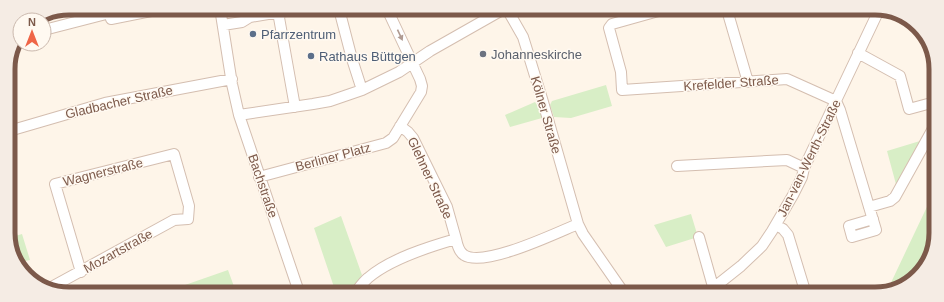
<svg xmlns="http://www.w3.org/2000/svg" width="944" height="302" font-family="Arial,sans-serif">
<rect width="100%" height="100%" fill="#fef5e9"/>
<path fill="#d8eec6" d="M606,85L612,106L571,118L554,117L550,105L552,101Z
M535,102L539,108L542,118L510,127L505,115Z
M920,141L922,142L906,165L897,188L887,151Z
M934,192V249L912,281L887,291Z
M691,214L698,237L666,247L654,225Z
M341,216L362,275C353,288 353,293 336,293L314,228Z
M22,234L30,260L20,262L16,251L13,252L9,245V238Z
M228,270L236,292H188L185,285Z"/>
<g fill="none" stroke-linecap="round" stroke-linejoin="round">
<defs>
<path id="minor" d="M220,8L232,84L239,115L299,292
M339,9L352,59L362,90
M507,9L523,37L528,53L543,102L578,224L583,234L624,293
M662,10L612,24L609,28L621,72L622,90L787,79L836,101L840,110L876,230L852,237L849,226L873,219
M722,10H727L748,82
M278,12L295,107
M223,25L242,22L250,17L298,9
M44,30L110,13L111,19L161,9
M858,53L900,76L909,109L935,102
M239,115L313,104L330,101L362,90L399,72L430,51L504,9
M9,131L105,103L232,79
M677,166L787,160L804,168
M259,177L386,143L393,138L421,92L422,86L420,79L387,9
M869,207L890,201L895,197L935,125
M776,225L783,229L788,235L806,294
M699,237L712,283L717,293
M456,239C457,244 459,252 464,255C484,268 556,233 578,224
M48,289L174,220L188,219L189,206L174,154L55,184L81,272
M355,293C359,288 363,282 368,278C390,259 428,247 456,239L447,207L413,138L408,132L400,126
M707,293L741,266L762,246L772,231L793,195L802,177L804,168L879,10
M809,294L818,291L819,294"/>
</defs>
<use href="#minor" stroke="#d4beb0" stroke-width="12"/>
<use href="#minor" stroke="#fff" stroke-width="10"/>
</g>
<defs><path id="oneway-solid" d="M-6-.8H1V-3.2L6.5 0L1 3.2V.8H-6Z"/></defs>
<use fill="#b09b92" href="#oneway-solid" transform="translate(400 35) rotate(65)"/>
<g fill="#5c6f8a" stroke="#fff9f1" stroke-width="1.5">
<circle cx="253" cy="34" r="4"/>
<circle cx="311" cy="56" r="4"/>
</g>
<circle fill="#6b7280" stroke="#fff9f1" stroke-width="1.5" cx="483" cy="54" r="4"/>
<g text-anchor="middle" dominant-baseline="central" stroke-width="3" stroke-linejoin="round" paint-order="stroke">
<g font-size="13" fill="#4e5e75" stroke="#fff9f1" text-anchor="start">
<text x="261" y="34">Pfarrzentrum</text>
<text x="319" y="56">Rathaus Büttgen</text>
</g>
<g font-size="13" fill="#5b616d" stroke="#fff9f1" text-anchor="start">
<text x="491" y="54">Johanneskirche</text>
</g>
<g font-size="13" fill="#7c594a" stroke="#fff9f1">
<text transform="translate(731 83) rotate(-4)">Krefelder Straße</text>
<text transform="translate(119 102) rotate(-13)">Gladbacher Straße</text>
<text transform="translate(546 115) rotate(74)">Kölner Straße</text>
<text transform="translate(333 157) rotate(-15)">Berliner Platz</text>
<text transform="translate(809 158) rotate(-64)">Jan-van-Werth-Straße</text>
<text transform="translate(103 172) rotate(-14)">Wagnerstraße</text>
<text transform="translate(430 178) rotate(65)">Glehner Straße</text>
<text transform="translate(263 186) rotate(71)">Bachstraße</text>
<text transform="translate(118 251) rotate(-29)">Mozartstraße</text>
</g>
</g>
<path d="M0 0H944V302H0ZM69 15H875A54 54 0 0 1 929 69V233A54 54 0 0 1 875 287H69A54 54 0 0 1 15 233V69A54 54 0 0 1 69 15Z" fill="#f5ece4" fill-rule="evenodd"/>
<path fill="none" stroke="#7c594a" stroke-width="5" d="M69 15H875A54 54 0 0 1 929 69V233A54 54 0 0 1 875 287H69A54 54 0 0 1 15 233V69A54 54 0 0 1 69 15Z"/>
<g transform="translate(32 32)"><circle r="19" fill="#fff9f1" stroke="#cbb9ae"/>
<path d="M0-3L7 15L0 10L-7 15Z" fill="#ef6547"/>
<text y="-6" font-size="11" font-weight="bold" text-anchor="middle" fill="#7c594a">N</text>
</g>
</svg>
